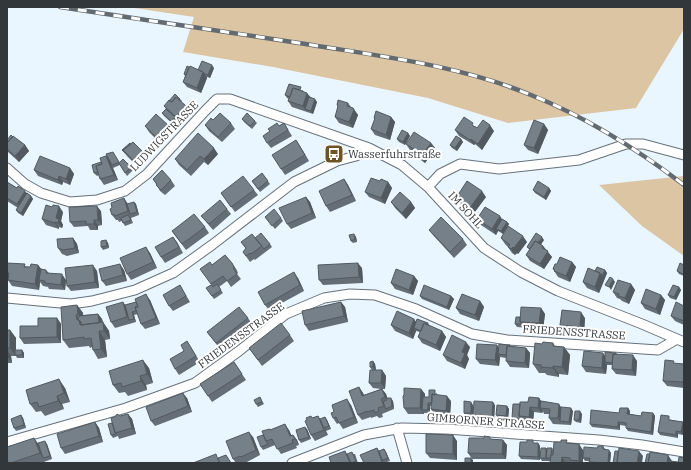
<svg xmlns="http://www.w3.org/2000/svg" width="691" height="470" font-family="'IBM Plex Serif',serif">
<rect width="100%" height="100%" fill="#e9f5ff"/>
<path fill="#dcc5a3" d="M128,7H684V29L636,108L508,123L428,98L273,67L183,52L194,17Z
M684,176V256L642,226L599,185Z"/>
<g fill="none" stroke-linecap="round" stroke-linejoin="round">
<defs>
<path id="minor" d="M7,168L25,184L41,193L70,202L97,200L125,191L147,174L205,111L217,99H230L369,148L402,165L428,187L484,248L521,272L558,291L642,324L684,342
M428,187L440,174L460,164L499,169L579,160L626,144H643L684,155
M7,298L71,304L92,301L135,290L173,273L212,245L294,182L337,161L356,156L369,148
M397,428L407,463
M7,442L126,408L195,383L239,351L286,314L324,298L350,294L375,295L416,309L472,334L507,340L658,350L677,339
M292,463L364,435L402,428L446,429L599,440L642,445L684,452"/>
</defs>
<use href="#minor" stroke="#67717a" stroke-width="11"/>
<use href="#minor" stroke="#fff" stroke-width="9"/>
<defs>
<path id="rail" d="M60,7C144,20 228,32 312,45C386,57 461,66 531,95C586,117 637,149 684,185"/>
</defs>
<use href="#rail" stroke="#636a70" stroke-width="4.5"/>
<use href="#rail" stroke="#fff" stroke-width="3" stroke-dasharray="9" stroke-linecap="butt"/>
</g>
<path fill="#656e76" d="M214,68L210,78L207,77V78L201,93L187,87L183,82L185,76L184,74L198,70Z
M303,90V91L317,102L313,114L292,107L288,101L289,99L287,98L285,95Z
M180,99L182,101L181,102L186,106L190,112L180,123L177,120L173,124L164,116L162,113L166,109L164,106Z
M348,103L351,107L353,108L358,115L353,128L339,123L335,117L338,107L337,105Z
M391,117L395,122L390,140L375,135L371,129L375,119L374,118Z
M242,119L255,121L257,123L252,129L244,122Z
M213,120L231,123L235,129L222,142L209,131L205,125Z
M284,123L292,136L271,148L267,143L279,126Z
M544,124L548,130L538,154L528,150L524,145Z
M145,126H169L173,132L161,144L149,132Z
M475,126L477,128L494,131L482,150L475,144L474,145L459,136L455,130Z
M408,133L410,136L405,145L399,142L397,139Z
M461,139L463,142L457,151L452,148L450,145Z
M7,140L25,145L29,151L19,162L7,151Z
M296,140L309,161L285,175L281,169Z
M431,143L435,148L425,163L418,158L414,153L410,150L406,144Z
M122,150L143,152L147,158L137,166L127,156Z
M106,154L119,162L131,167L133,170L127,176L120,165L113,168L118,180L104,185L100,179L99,175L97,176L94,173L101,162L106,156Z
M218,154L208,165L204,162L191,176L179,165L175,159Z
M70,168L74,174L70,185L63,182L62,185L38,176L34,170Z
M262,173L270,184L260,192L252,181Z
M153,179L171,180L175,186L165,195L160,191Z
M344,179L348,185L356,201L330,212L326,206Z
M380,181L388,182L392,188L385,204L369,197L365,192Z
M7,182L17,188L27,193L31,196L33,199L23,216L18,213L16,210L18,208L7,201Z
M549,188L551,191L546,200L535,193L533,190Z
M254,190L258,195L235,212L221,193Z
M306,197L310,202L316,218L291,229L287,224Z
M486,197L474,213L460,203L456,198Z
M134,202L136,204L139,215L131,218L133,223L125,226L122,221L119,222L118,220H116L112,215L128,204Z
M391,202H411L415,208L406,219L395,208Z
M227,209L231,214L213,230L201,216Z
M101,211L102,225L98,226V230H90L88,226L74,227L70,222Z
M63,212L61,221L63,225L62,228L59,227V229L46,225L42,219Z
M265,217L281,218L283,221L275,229Z
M477,219H502L507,222L509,224L503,234L498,231L496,235L481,225Z
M205,227L209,233L186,250L172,231Z
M429,230L463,239L467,245L454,258L433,235Z
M354,234L356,237L357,242L353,243L351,241Z
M173,237L183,253L165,263L161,257Z
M73,238L77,244L79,253L67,256L62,254L58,248Z
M255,238L270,244L272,247L255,260L254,259L250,262L243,252L246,249L241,242Z
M501,238L527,242L518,254L517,253L515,255L512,253L508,247L505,244Z
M106,240L108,243L109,248L103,250L101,247Z
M544,240L541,244L543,246L552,257L544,269L530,261L526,255L530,250L527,247Z
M150,253L157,268L131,280L127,274Z
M225,255L236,269L238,273L237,274L241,279L231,287L227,281L219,287L223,293L214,299L206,288L211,285L212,265Z
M572,262L576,267L570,282L558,277L553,269L557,264Z
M7,263L30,267L38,265L41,269L46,270L49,273L66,280L65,290L49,289L48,287L43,286L40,282L39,290L12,286L8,280V278L7,277Z
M684,265V276L679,274L677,271Z
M362,268L363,283L323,285L319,280Z
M124,270L127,281L106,286L102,281Z
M605,270L607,273L599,293L587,288L583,282Z
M97,271L99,288L71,291L67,286Z
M414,276L418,281L413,295L395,289L391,283Z
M298,278L304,291L269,310L265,305Z
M631,284L635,290L629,304L622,301L620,299L617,298L613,292Z
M180,285L190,302L173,311L169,306Z
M679,287L681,290L676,300L670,298L668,295Z
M661,295L665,300L660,315L645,309L641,303Z
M420,296H451L454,299L449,310L422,299Z
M150,300L160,324L145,329L141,324L138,314L134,315L136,322L115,328L111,322L123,302L125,305Z
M480,301L484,307L479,321L460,314L456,308Z
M341,302L345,307L348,322L309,331L305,325Z
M77,305L83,313V315L98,314L102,319L103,322L109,331L110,339L105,340L107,357L98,359L93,350L92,347L90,348L89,346L69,348L63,340Z
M684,306V325L675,321L671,316Z
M541,308L545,314L543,329L517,327L515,324Z
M57,318L61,324V343L24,344L20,338Z
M248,318L252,324L220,349L207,332Z
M585,318L584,332L564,331L560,325Z
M414,319L416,322L428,323L430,326L442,331L446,337L440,351L422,343L418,337L420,332L416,331L413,339L395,331L391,325Z
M7,330H10L16,338V350H22L24,353V358H17L16,356H11L12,363H7Z
M290,335L294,341L262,366L249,348Z
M187,341L200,362L179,375L175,369L184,351Z
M553,343L555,346L564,347L570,355L568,375L559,374V377L547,375L545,373H539L533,364L542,344Z
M510,346L526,348L530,353L529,368L510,367L506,361V358L500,357L499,366L480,364L476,359L498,348Z
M470,347L467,355L469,359L465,369L447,361L443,355Z
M616,353L617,354L637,361L636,376L616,374L612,369V365H607L606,374L586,372L582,366L605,355Z
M373,361L375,364L376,370H373H382L386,376L385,389H382L386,394L387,398L393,401L394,409L382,414L383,417L379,418L377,416L371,418V417L362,420L358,415L359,387L363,393L364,395L381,389L373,388L369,383L372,370L370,367Z
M234,362L246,380L212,402L200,384Z
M684,364V388L667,386L663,381Z
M149,368L153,383L146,385L147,390L128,396L125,392L119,393L113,385Z
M65,388L70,402L62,404L64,409L45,416L41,411L36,412L30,404Z
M421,389L425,394V397H429L437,393V395L451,401L450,416L435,415L431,409L432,406H430V413H424V414H408L404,408V395Z
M260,397L264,404L258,407L256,404Z
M187,398L192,412L155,426L151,421Z
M539,398L541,401L573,411L571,425L553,424L549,418L550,414H544L543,411L542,413L534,412L533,422L514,421L512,418L520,404L528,402Z
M351,405L358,423L343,429L339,423L337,424L333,418Z
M473,405V416H466L464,413Z
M495,405L494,419L475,418L473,415Z
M507,406L509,409L508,419L498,418L496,415Z
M628,408L630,411V414L641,416L653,413L655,416L653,435L628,431L626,428V426L620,425V430L592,427L590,424L619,413Z
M128,414L132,419L136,434L119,439L118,436L113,438L111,435L112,423L120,416Z
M582,414L581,423L576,422L574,420Z
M21,415L23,418L26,428L16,431L14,428Z
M318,416L320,419L325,417L327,420L331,429L326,431L328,435L315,441L311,435L313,418Z
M671,419V420L683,422L684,424L683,435L678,434V438L660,435L658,432Z
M95,422L99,428L103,442L65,454L61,448Z
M307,429L311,439L301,443L299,440Z
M270,430H289L291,435H293L297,440L299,445L296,446L297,448L281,454L275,445L263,450L261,447L263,435Z
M253,437L260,455L245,463L244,462L241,463H236L233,459Z
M491,439L503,440L507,445L506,459H472L468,453Z
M457,441V460L430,458L426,453Z
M38,443L47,444L52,459L41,463H7Z
M534,443H538L540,446V460L521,459L519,456Z
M569,443L583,450V463H566L548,461V460V461H542L540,458L547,450L552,448L553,450Z
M603,446L605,449L611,453L610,463H590L589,461H585L583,458Z
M377,448L379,451L384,449L386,452L390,461L384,463H364Z
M345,451L347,454H355L358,463H331Z"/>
<path fill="#525a60" d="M212,65L214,68L210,78L208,75Z
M203,72L207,78L201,93L197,88Z
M307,93L311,98L305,109L303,106Z
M315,99L317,102L313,114L311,111Z
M186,106L190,112L180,123L176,117Z
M353,108L358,115L353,128L349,122Z
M175,117L177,120L173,124L171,121Z
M391,117L395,122L390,140L386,135Z
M544,124L548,130L538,154L534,148Z
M490,125L494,131L482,150L478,144Z
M408,133L410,136L405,145L403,142Z
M461,139L463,142L457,151L455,148Z
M471,139L475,144L474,145L470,140Z
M296,140L300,146L309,161L305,155Z
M431,143L435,148L425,163L421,157Z
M25,145L29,151L19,162L15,156Z
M214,148L218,154L208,165L204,159Z
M106,156L112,165H111L113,168L118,180L114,175Z
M70,168L74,174L70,185L66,179Z
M59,176L63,182L62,185L58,180Z
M344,179L348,185L356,201L352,195Z
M388,182L392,188L385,204L381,198Z
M549,188L551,191L546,200L544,197Z
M25,191L29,196L21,209L17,204Z
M482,191L486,197L474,213L470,208Z
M31,196L33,199L23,216L21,213Z
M306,197L310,202L316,218L312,213Z
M124,198L128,204L130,214L128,211Z
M134,202L136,204L139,215L137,212Z
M411,202L415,208L406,219L402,213Z
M59,206L63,212L61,221L63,225L62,228L58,223L56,218Z
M97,206L101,211L102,225L98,220Z
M500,216L504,222L496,229L498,231L496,235L492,229Z
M94,220L98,226V230L94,224Z
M55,222L59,227V229L55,223Z
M507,222L509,224L503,234L501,231Z
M354,234L356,237L357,242L355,239Z
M523,236L527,242L518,254L514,248Z
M173,237L177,242L183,253L179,247Z
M542,237L544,240L535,253L533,250Z
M73,238L77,244L79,253L75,248Z
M106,240L108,243L109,248L107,246Z
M543,246L552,257L544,269L540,264L542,248Z
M146,247L150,253L157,268L153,262Z
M513,247L517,253L515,255L511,249Z
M572,262L576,267L570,282L566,276Z
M232,263L236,269L238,273L234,267Z
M358,263L362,268L363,283L359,277Z
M120,264L124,270L127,281L123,275Z
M38,265L42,270L39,280L40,282L39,290L35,284Z
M93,265L97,271L99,288L95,282Z
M605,270L607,273L599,293L595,287L600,273Z
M294,272L298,278L304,291L300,285Z
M62,274L66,280L65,290L61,285Z
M414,276L418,281L413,295L409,290Z
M613,279L615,282L611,290L609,287Z
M631,284L635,290L629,304L625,298Z
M679,287L681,290L676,300L674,297Z
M146,294L150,300L160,324L156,318Z
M661,295L665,300L660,315L656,309Z
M451,296L454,299L449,310L447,307Z
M480,301L484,307L479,321L475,315Z
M123,302L127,308L129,320L127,317Z
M341,302L345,307L348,322L344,316Z
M77,305L83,313L84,323L78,314Z
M541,308L545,314L543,329L539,323Z
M132,312L134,315L136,322L134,319Z
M581,312L585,318L584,332L580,327Z
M98,314L102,319L104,331L100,326Z
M76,315L82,323L84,328L80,325L77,320Z
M57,318L61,324V343L57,337Z
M414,319L418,325L414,328L416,331L413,339L409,333Z
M103,322L109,331L110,339L104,331Z
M10,330L16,338V355H15L10,348Z
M99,331L105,340L107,357L101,349Z
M442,331L446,337L440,351L436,345Z
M466,342L470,347L467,355L469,359L465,369L461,363L462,352Z
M497,345L501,351L498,354L500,357L499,366L495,360Z
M564,347L570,355L568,375L562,367Z
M526,348L530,353L529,368L525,363Z
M7,350L11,356L12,363L7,356Z
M22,350L24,353V358L22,355Z
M603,353L607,359L605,362L607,365L606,374L602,368Z
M633,355L637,361L636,376L632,370Z
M143,360L149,368L153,383L147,374Z
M373,361L375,364L376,370L373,367Z
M553,366L559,374V377L553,368Z
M382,370L386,376L385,389L381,383Z
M140,376L146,385L147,390L141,381Z
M59,379L65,388L70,402L64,393Z
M359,387L363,393L366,402L362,396Z
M382,389L386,394L389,403L385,397Z
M421,389L425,394V410H422L424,413V414L420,408Z
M183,393L187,398L192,412L188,406Z
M57,396L62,404L64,409L58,401Z
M447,396L451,401L450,416L446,411Z
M391,398L393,401L394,409L392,406Z
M539,398L543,404L540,408L543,411L542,413L538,408Z
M347,399L351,405L358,423L354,417Z
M471,402L473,405V416L471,413Z
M493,402L495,405L494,419L492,416Z
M428,403L430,406V413L428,410Z
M559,404L563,410L560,421L558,418Z
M507,406L509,409L508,419L506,416Z
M530,407L534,412L533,422L529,417Z
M571,408L573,411L571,425L569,422Z
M628,408L630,411L629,417L627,414Z
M580,411L582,414L581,423L579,420Z
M653,413L655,416L653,435L651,432Z
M128,414L132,419L136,434L132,428Z
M21,415L23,418L26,428L24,425Z
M318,416L322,422L324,428L328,435L324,430Z
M325,417L327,420L331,429L329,426Z
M95,422L99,428L103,442L99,436Z
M618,422L620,425V430L618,427Z
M683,422L684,424L683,435L681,432Z
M285,424L289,430L293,439L290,436Z
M305,427L307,429L311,439L309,437Z
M676,431L678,434V438L676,435Z
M249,432L253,437L260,455L256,450Z
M293,435L297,440L299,445L295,439Z
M453,435L457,441V460L453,454Z
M34,438L40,446L43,458L40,453Z
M503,440L507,445L506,459L502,454Z
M45,441L47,444L52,459L50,456Z
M538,443L540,446V460L538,457Z
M579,444L583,450V463H580L579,461Z
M377,448L381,454L382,460L384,463H383L382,462Z
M546,448L548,451L546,458L548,460V461L546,458Z
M384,449L386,452L390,461L388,458Z
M609,450L611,453L610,463H608Z
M639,451L643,456L642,463H637Z
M668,455L672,461V463H667Z
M562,457L566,463H561Z
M471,458L473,460V463H471Z"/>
<path fill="#758089" stroke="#525a60" d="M202,61L212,65L208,75L205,74L203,72L198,70Z
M187,66L189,67L186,75L184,74Z
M190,66L203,72L197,88L183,82Z
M289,84L301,87L300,90L293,88L290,97L285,95Z
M293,88L307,93L303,106L288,101Z
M175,94L180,99L179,100L176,97L172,102L169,101Z
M176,97L186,106L176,117L164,106L169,100L172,102Z
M309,97L315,99L311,111L305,109Z
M338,100L348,103L347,106L353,108L354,110L349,122L335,117L338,106L337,105Z
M166,109L175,117L171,121L162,113Z
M376,111L391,117L386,135L371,129L375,118H374Z
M220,113L231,123L218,137L205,125L211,118L213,120Z
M247,113L255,121L250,126L242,119Z
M156,114L169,126L157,138L145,126Z
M464,117L473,123L472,125L477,128L483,120L490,125L478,144L471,139L470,140L455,130Z
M534,120L544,124L534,148L524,145Z
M277,123L279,126L284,123L288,130L267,143L263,136L270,131L268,129Z
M402,130L408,133L403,142L397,139Z
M414,132L431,143L421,157L414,153L415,150L406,144Z
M198,133L214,148L204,159L200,156L187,170L175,159Z
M11,135L13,137L7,143V140Z
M13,136L25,145L15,156L7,149V143Z
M456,136L461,139L455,148L450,145Z
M296,140L305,155L281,169L272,155Z
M133,142L143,152L133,160L123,150Z
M130,143L131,144L123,150L125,153L122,150Z
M113,152L119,162L112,165L106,154Z
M40,156L70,168L66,179L59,176L58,180L34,170Z
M106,156L114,175L100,179L96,166L102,164L100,158Z
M123,159L131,167L125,173L119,163Z
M101,162L102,164L96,166L98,172L94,173L92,165Z
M162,170L171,180L161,190L156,185L157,184L153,179Z
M262,173L268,181L258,189L252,181Z
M243,176L254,190L231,207L221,193Z
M371,178L380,181L381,179L388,182L381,198L365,192Z
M344,179L352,195L326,206L319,191Z
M467,181L482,191L470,208L456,198Z
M538,181L549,188L544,197L533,190Z
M7,182L17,188L18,186L25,191L17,204L7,198Z
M400,192L411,202L402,213L391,202Z
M27,193L31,196L21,213L16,210Z
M306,197L312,213L287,224L279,208Z
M124,198L128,211L115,216L114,214L112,215L110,209L112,208L111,203Z
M220,200L227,209L209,224L201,216Z
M134,202L137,212L130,214L127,204Z
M46,205L52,207L53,205L59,206L56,218L59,219L58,223L55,222V223L42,219Z
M97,206L98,220H94V224H86V221L70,222L69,207Z
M485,207L500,216L492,229L477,219Z
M274,209L281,218L272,226L265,217Z
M194,214L205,227L182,244L172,231Z
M128,215L131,220L123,223L121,218Z
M441,217L463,239L450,252L429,230Z
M502,219L507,222L501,231L496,229Z
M508,226L523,236L514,248L513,247L511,249L508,247L510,245L501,238Z
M261,233L270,244L264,249L255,238Z
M536,233L542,237L538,242L535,241L530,249L527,247Z
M252,234L262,246L251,254L250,253L246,256L243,252L246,248L241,242Z
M354,234L355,239L351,241L349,235Z
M173,237L179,247L161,257L155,247Z
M73,238L75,248L63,250L58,248L57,239Z
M106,240L107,246L101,247V241Z
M535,241L543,246L542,248L548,251L540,264L526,255Z
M146,247L153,262L127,274L120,258Z
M225,255L232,263L234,267L233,268L237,274L227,281L223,276L211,284L200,269L210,262L212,265Z
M560,257L572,262L566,276L554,271L555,270L553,269L555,264H557Z
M7,263L25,264L24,267H30L31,264L38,265L35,284L8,280L9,273H7Z
M358,263L359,277L319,280L318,265Z
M680,263L684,265V272L683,274L677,271Z
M120,264L123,275L102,281L99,269Z
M93,265L95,282L67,286L65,268Z
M597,267L605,270L602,276L600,273L595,271Z
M588,268L600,273L595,287L583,282Z
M41,269L46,270V273L62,274L61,285L45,283V281L39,280Z
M396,269L414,276L409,290L391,283Z
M294,272L300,285L265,305L258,292Z
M610,277L613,279L609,287L605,285Z
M618,280L631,284L625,298L618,296L619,294L613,292Z
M217,284L221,290L212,296L206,288L211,285L213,287Z
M180,285L186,296L169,306L163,295Z
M424,285L451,296L447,307L420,296Z
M673,285L679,287L674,297L668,295Z
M646,289L661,295L656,309L641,303Z
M146,294L156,318L141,324L135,307H138L135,299Z
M462,294L480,301L475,315L456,308Z
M123,302L127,317L111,322L106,307Z
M136,302L138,307H135L136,311L132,312L134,319L129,320L125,305Z
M341,302L344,316L305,325L302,311Z
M676,302L684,306V321L671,316Z
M77,305L78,314L76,315L77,320H79L80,325L103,322L104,331H99L101,349L93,350L91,338L84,339V337L63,340L61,307Z
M239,307L248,318L216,343L207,332Z
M521,307L541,308L539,323L520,322Z
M562,310L581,312L580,327L560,325Z
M397,311L414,319L409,333L391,325Z
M98,314L99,323L81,325V322L79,320H78V318L80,316Z
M516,317H520V322L522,324H515Z
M38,318H57V337L20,338V326H38Z
M417,319L428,323L427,325L424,323L421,331L414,328Z
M281,323L290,335L258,360L249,348Z
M424,323L442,331L436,345L418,337Z
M7,330H10V348H7Z
M452,335L466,342L462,352L465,353L461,363L443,355Z
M187,341L196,356L175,369L170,359L184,351L181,345Z
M543,342L553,343V346L564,347L562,367L553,366V368L541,367V365L533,364L535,343L542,344Z
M477,344L497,345L495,360L476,359Z
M499,344L510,345V346H507L506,355L498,354Z
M507,346L526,348L525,363L506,361Z
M15,350H22V355H15Z
M584,351L603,353L602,368L582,366Z
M605,352L616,353V354H613L612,363L605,362Z
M613,354L633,355L632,370L612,369Z
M143,360L147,374L140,376L141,381L122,387L121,383L113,385L109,371Z
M665,360L674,361L673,363L684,364V382L663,381Z
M373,361V367H370V362Z
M234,362L242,374L208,396L200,384Z
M370,370H382L381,383H369Z
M59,379L64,393L57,396L58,401L39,407L37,402L30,404L26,390Z
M359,387L362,396L382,389L385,397L381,399L384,406L378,408L379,411L375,413L374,410L367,412V411L358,415L349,391Z
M404,388L421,389L420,408H404L403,396L404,395Z
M429,390H435V395L432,394V403H428V410H422L423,397H429Z
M183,393L188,406L151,421L146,407Z
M432,394L447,396L446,411L431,409Z
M260,397L262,402L256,404L254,400Z
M529,397L539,398L538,408L530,407L529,417L519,416L520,402H528Z
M386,398H391L392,406L386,409L383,402L387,400Z
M347,399L354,417L339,423L336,417L333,418L331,413L334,412L332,405Z
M464,401L471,402V413H464Z
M474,401L493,402L492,416L473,415Z
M541,401L559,404L558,418H549L550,409L540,408Z
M513,404H520L519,416L521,419L512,418Z
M497,405L507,406L506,416L496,415Z
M561,407L571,408L569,422L560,421Z
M620,408H628L627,414L641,416L642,412L653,413L651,432L626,428V423L618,422V427L590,424L591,410L619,413Z
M575,411H580L579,420H574Z
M117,414L120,416L128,414L132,428L115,433L111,418L115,417Z
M21,415L24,425L14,428L11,419Z
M661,415L669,416V420L683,422L681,432L676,431V435L658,432Z
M311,416L312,418L318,416L324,430L311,435L305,421L307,420L306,418Z
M325,417L329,426L324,428L320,419Z
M95,422L99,436L61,448L57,434Z
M112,423L116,434L111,435L108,424Z
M285,424L290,436L293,435L295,439L292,440L293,443L277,449L272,439L266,441L262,431L270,429V430Z
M305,427L309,437L299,440L296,430Z
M249,432L256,450L241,457L240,456L233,459L226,441Z
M426,434L453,435V454L426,453Z
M263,435L266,441L268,444L261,447L257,437Z
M484,436L490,437V439L503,440L502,454L468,453L469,438H484Z
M34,438L40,453L11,463H7V447Z
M527,440H533V443H538V457L519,456L520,442H527Z
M561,440H567L566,443L579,444V461L570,460V458L562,457L561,463H550L551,455H553L554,442H561Z
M45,441L50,456L43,458L38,443Z
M598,446H603V449L609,450L608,463L589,462L590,458H583L584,447L597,448Z
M377,448L382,462L379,463H364L360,455Z
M541,448H546V458H540Z
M547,448H552L551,455L550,458H546Z
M619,448L639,451L637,463H617Z
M384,449L388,458L382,460L379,451Z
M345,451L350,463H331L329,457Z
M615,451H618L617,463H613Z
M352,452L356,461L351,463L347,454Z
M650,452L668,455L667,463H648Z
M216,454L219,463H193Z
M647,454H650L648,463H645Z
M226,455L231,463H220L218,458Z
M679,457L684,458V463H678Z
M465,458H471V463H465Z
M670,461L678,462V463H669Z"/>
<defs>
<symbol id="bus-square" viewBox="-11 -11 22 22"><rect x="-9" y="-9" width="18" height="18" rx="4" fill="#6d5224" stroke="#fff"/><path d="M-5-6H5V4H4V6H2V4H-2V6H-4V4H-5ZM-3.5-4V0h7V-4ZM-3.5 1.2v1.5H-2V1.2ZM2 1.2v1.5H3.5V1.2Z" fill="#fff"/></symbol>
</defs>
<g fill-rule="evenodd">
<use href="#bus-square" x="323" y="143" width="22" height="22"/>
</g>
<g text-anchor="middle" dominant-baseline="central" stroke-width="4" stroke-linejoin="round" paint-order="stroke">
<g font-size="11" fill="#32373b" stroke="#fff">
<text transform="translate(164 136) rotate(-46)">LUDWIGSTRASSE</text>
<text transform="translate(466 210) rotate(47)">IM SOHL</text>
<text transform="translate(574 332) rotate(4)">FRIEDENSSTRASSE</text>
<text transform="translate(241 335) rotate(-36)">FRIEDENSSTRASSE</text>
<text transform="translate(486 421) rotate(4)">GIMBORNER STRASSE</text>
</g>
<g font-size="11" fill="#32373b" stroke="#fff" text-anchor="start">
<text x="348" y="154">Wasserfuhrstraße</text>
</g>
</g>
<rect width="691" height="470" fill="none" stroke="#32373b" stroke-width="16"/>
</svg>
